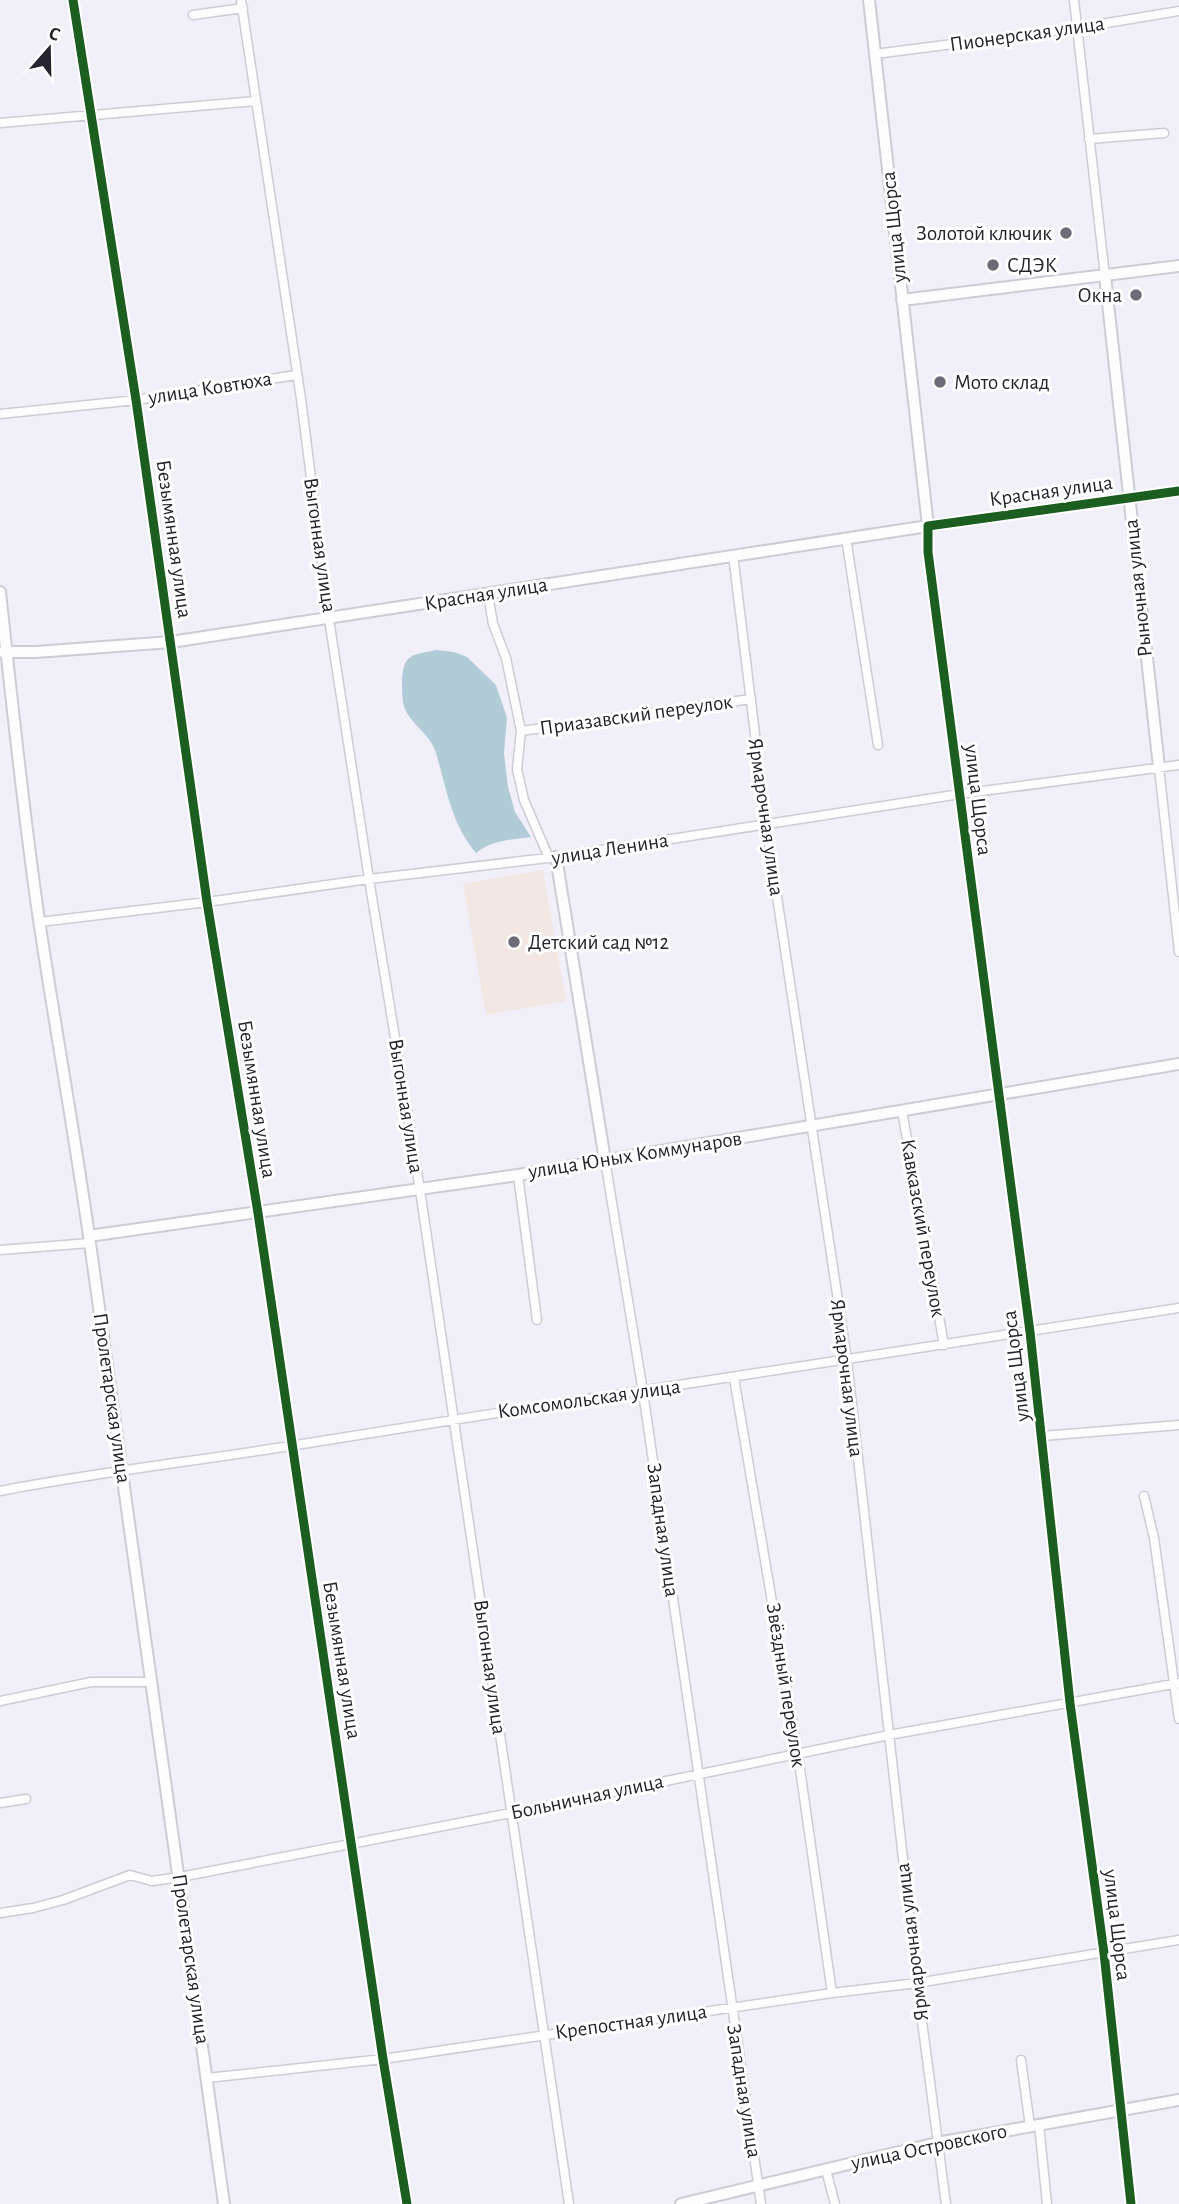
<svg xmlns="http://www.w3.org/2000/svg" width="1179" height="2204" font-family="'Alegreya Sans',sans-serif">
<rect width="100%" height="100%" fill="#f1f0f9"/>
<path fill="#f3e7e4" d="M543,870L566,1001L486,1015L463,884Z"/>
<path fill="#b1cbd7" d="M436,650L454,652L467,657L496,685L507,718L504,753L508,787L515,812L531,837C511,840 492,840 476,853C451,823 447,790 436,753C431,735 412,725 405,709C402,702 402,690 402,682C403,654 411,655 436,650Z"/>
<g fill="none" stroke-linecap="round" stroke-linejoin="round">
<defs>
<path id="street" d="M73,0L136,400L207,902L258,1213L383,2059L407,2204
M241,0L301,399L329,619L369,879L420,1190L569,2204
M1074,0L1105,276
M193,15L243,8
M875,54L1077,28L1179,11
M0,123L256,101
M1089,139L1164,133
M0,414L136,400L296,375
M846,538L878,745
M733,555L766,824L847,1360L917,1983L946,2204
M488,594L493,624L506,658L521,731L517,769L524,800L549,858
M521,731L751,699
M1159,767L1179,952
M40,922L207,902L369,879L556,857L960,794L1179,765
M902,1111L944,1345
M605,1160L643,1392L761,2204
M518,1175L537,1320
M0,1250L90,1243
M734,1378L798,1755L832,1993
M1042,1436L1179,1425
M0,1491C98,1472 197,1461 296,1445C590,1397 885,1355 1179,1308
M1144,1496L1154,1538L1179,1719
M0,1701L91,1682H152
M0,1803L26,1799
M0,1913L33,1908L63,1900L130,1875L152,1881L180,1877L511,1813L889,1735L1179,1683
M1021,2060L1030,2126
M207,2078L383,2059L832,1993L917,1983L1179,1940
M1039,2124L1047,2204
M826,2170L835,2204
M1131,2204L1104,1953L1070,1703L1030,1332L928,552V526L1179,491"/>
<path id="secondary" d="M1105,276L1159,767
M902,300L1179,266
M0,592C12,702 23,811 39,920C55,1026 74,1131 89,1236L224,2204
M3,652H36L171,642L928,526L869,0
M556,857L605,1160
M89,1236L518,1175L1179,1064
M681,2204L937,2143L1179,2100"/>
</defs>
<use href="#street" stroke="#cdccd6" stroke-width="11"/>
<use href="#secondary" stroke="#cdccd6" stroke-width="14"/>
<use href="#street" stroke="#fdfdfe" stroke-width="8"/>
<use href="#secondary" stroke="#fdfdfe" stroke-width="10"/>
<defs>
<path id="cycleway" d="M73,0L136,400L207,902L258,1213L383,2059L407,2204
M1131,2204L1104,1953L1070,1703L1030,1332L928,552V526L1179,491"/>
</defs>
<use href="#cycleway" stroke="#fff" stroke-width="13"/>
<use href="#cycleway" stroke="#1b5e20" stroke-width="9"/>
</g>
<g fill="#6d6c76" stroke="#fff" stroke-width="2.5">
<circle cx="1066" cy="233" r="7"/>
<circle cx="993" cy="265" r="7"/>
<circle cx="1136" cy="295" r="7"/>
<circle cx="940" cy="382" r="7"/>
<circle cx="514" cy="942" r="7"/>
</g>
<g text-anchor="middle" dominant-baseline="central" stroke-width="6" stroke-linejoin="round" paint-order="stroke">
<g font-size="21" fill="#26252f" stroke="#fff">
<text transform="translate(1027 34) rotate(-8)">Пионерская улица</text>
<text transform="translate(894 227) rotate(-96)">улица Щорса</text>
<text transform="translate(210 388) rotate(-9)">улица Ковтюха</text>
<text transform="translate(1051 491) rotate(-8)">Красная улица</text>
<text transform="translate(174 539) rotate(82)">Безымянная улица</text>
<text transform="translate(320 545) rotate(82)">Выгонная улица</text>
<text transform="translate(1138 588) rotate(-96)">Рыночная улица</text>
<text transform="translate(486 594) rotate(-9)">Красная улица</text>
<text transform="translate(636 715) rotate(-8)">Приазавский переулок</text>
<text transform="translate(978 800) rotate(83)">улица Щорса</text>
<text transform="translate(766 817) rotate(82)">Ярмарочная улица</text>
<text transform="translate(610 849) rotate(-9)">улица Ленина</text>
<text transform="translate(257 1099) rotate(81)">Безымянная улица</text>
<text transform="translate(406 1106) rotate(81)">Выгонная улица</text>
<text transform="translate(635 1155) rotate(-9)">улица Юных Коммунаров</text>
<text transform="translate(923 1228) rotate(80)">Кавказский переулок</text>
<text transform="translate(1016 1366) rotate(-97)">улица Щорса</text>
<text transform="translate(847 1378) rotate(83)">Ярмарочная улица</text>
<text transform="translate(112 1398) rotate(82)">Пролетарская улица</text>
<text transform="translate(589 1399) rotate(-8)">Комсомольская улица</text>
<text transform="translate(663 1530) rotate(82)">Западная улица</text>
<text transform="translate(342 1660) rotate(81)">Безымянная улица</text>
<text transform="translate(490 1667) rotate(82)">Выгонная улица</text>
<text transform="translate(786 1685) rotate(81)">Звёздный переулок</text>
<text transform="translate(587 1797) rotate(-12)">Больничная улица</text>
<text transform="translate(1117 1925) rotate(83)">улица Щорса</text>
<text transform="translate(912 1942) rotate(-97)">Ярмарочная улица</text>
<text transform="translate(191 1959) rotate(82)">Пролетарская улица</text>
<text transform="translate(631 2022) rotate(-8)">Крепостная улица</text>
<text transform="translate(744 2091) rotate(81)">Западная улица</text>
<text transform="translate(929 2147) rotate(-12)">улица Островского</text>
</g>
<g font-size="21" fill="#26252f" stroke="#fff" text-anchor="start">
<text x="1052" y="233" text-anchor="end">Золотой ключик</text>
<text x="1007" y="265">СДЭК</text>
<text x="1122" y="295" text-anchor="end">Окна</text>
<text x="954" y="382">Мото склад</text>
<text x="528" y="942">Детский сад №12</text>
</g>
</g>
<g transform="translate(49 49) rotate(20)" stroke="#ffffff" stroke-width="5" paint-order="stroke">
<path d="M0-5L12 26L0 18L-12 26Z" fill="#26252f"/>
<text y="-10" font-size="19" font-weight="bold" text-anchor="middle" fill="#26252f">С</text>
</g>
</svg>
